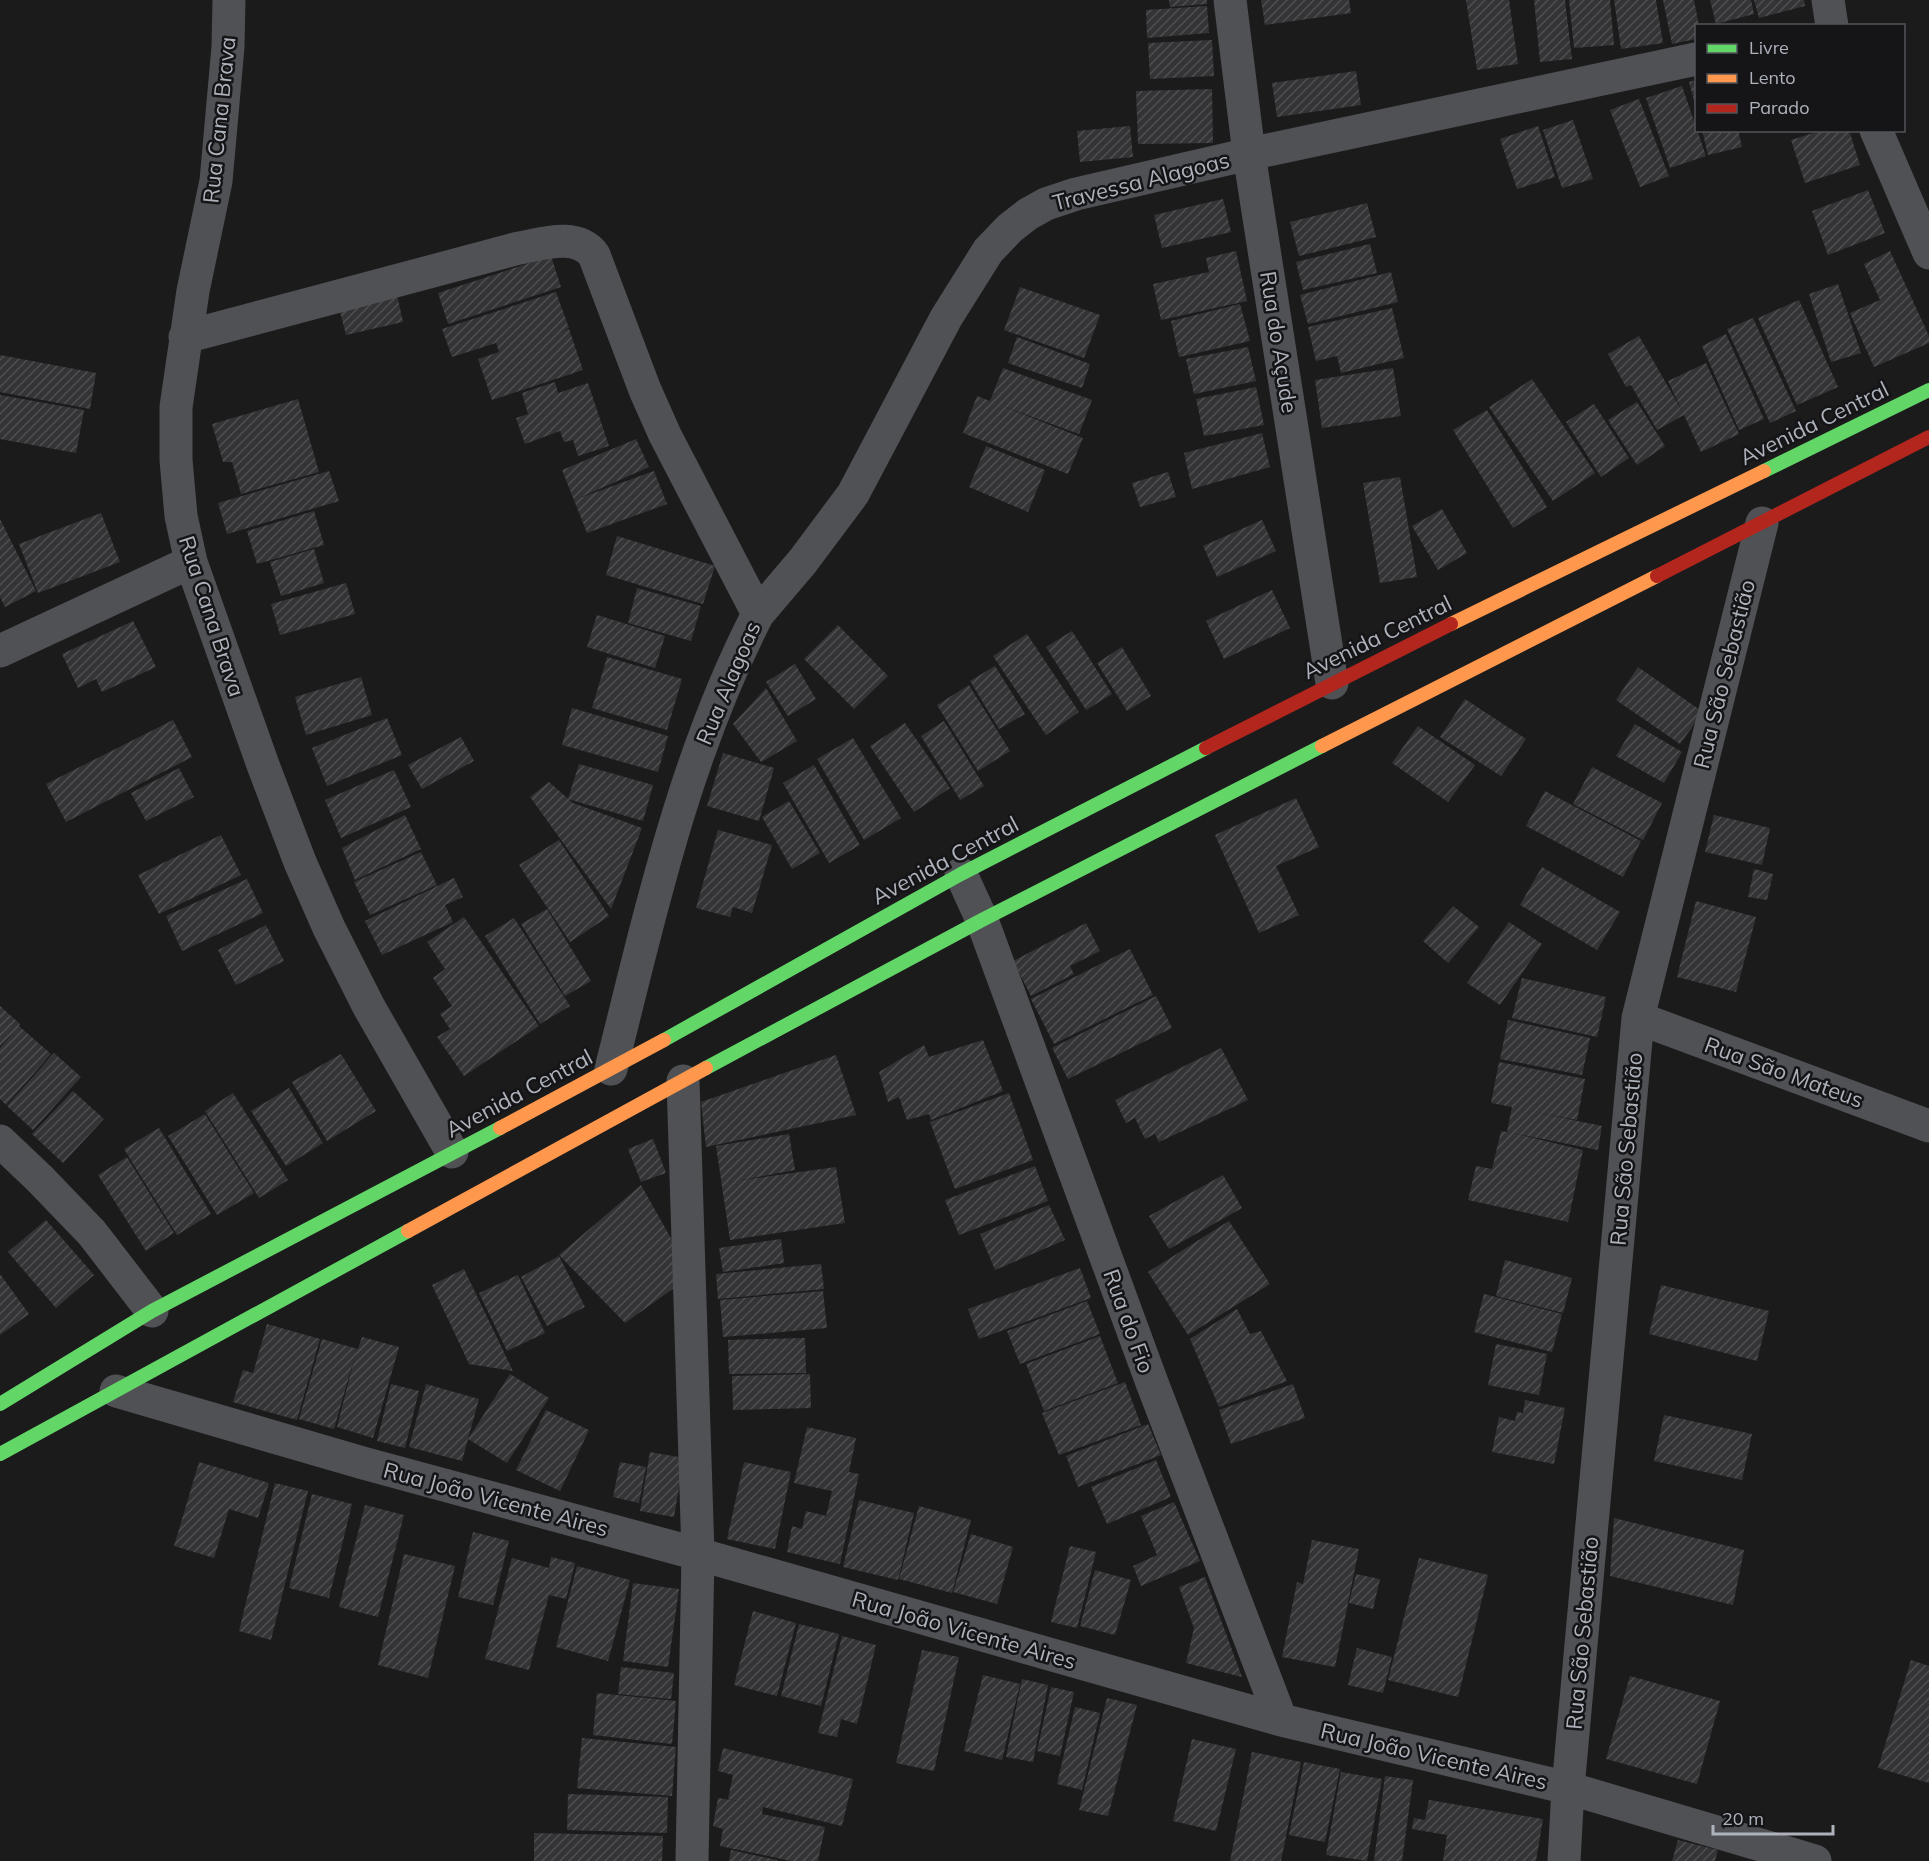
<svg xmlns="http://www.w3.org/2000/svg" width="1929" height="1861" font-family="Mulish,sans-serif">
<defs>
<pattern id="building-hatch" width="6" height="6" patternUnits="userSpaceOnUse" patternTransform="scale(1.5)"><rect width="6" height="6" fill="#343436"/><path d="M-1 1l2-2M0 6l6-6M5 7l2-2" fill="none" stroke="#4f4f51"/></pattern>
</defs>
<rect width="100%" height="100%" fill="#1b1b1c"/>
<path fill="url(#building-hatch)" d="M1169,0H1207V4L1170,7Z
M1261,0H1349L1351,13L1265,25Z
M1466,0H1509L1518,64L1477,70Z
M1534,0H1565L1572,59L1540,62Z
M1569,0H1610L1614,45L1574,48Z
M1614,0H1656L1663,43L1621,49Z
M1663,0H1694L1699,26H1696V39L1672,44Z
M1710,0H1751L1754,14L1716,24Z
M1754,0H1804L1805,6L1759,18Z
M1207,6L1209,33L1147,38L1146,10Z
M1212,40L1214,76L1150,79L1148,43Z
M1356,71L1361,105L1277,117L1272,83Z
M1696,80V108L1689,82Z
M1682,86L1706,156L1670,168L1646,98Z
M1212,89L1213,143L1138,144L1136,91Z
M1639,99L1669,176L1640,187L1610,110Z
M1573,120L1593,179L1562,188L1543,130Z
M1130,126L1133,157L1080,162L1077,131Z
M1538,126L1555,177L1517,189L1500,139Z
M1702,130H1738L1742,147L1708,155Z
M1823,130H1849L1860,165L1805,183L1791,140Z
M1868,190L1885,233L1828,255L1812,211Z
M1223,199L1231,232L1162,248L1154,215Z
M1367,203L1376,237L1299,256L1290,222Z
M1370,244L1377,273L1303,290L1296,262Z
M1236,251L1247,301L1161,320L1153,284L1209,272L1206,258Z
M1890,251L1929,336V343L1874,367L1850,313L1880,300L1864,264Z
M551,256L561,287L448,324L438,293Z
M1391,272L1398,302L1308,324L1300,295Z
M1838,284L1861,353L1831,362L1809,294Z
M1020,287L1100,315L1084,358L1004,330Z
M556,292L569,328L561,332L569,329L583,370L492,400L478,359L499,352L496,343L452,357L442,329Z
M397,295L403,322L346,335L339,308Z
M1799,300L1838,387L1797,405L1758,318Z
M1240,304L1250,341L1179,357L1171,321Z
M1392,308L1404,358L1341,373L1337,356L1316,361L1308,327Z
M1753,318L1796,411L1770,423L1727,329Z
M1726,334L1764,419L1739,430L1702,346Z
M1639,336L1682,411L1668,381L1706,363L1739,434L1701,452L1684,415L1657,430L1631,385L1626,387L1608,354Z
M1017,337L1090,364L1082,388L1008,363Z
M1248,347L1256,381L1194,394L1186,359Z
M0,355L96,373L90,409L0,392Z
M1003,368L1092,400L1079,434L1002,406L1083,438L1068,474L963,433L977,396L990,401Z
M1393,368L1401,416L1322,428L1315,380Z
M1532,379L1595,473L1553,501L1489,407Z
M555,382L558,393L588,383L609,446L578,456L573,440L564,442L560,431L525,444L516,418L528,414L522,393Z
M1256,387L1264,425L1204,436L1196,399Z
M0,395L84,410L76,453L0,439Z
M298,399L319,472L241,494L232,462H223L212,424Z
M1637,402L1665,446L1637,465L1608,420Z
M1594,404L1629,458L1601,477L1566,422Z
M1487,410L1547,507L1513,528L1453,430Z
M1262,433L1270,467L1192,489L1184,453Z
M636,439L649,467L577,499L654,471L667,504L587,533L562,470Z
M986,446L1045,470L1028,512L969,487Z
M329,471L339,501L227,534L218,503Z
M1168,472L1176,497L1140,507L1132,483Z
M1400,477L1417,577L1380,583L1363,483Z
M1442,509L1467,553L1438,570L1412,526Z
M314,511L324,545L257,564L247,531Z
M101,513L120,562L38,593L19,544Z
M0,519L36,591L5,607L0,597Z
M1262,520L1276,551L1217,577L1203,546Z
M617,536L715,566L703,604L606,575Z
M314,549L324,583L281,596L270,562Z
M346,583L355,614L280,635L271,604Z
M637,588L701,606L691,641L628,623Z
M1272,590L1290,628L1224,659L1206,621Z
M597,615L665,636L655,668L587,647Z
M133,621L156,667L102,692L96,679L78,688L62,654Z
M838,625L888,676L854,709L804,659Z
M1072,631L1112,694L1086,710L1046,647Z
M1027,634L1079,712L1046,735L993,656Z
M1122,647L1151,696L1127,711L1097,663Z
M607,657L682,679L667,730L592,708Z
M795,664L816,699L788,716L766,682Z
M995,666L1025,714L999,729L970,681Z
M1638,667L1703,712L1680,744L1616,700Z
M361,677L372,715L306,735L295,697Z
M969,685L1010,751L978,771L937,705Z
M766,688L797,741L761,762L733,724Z
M1465,699L1526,739L1501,776L1440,737Z
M572,708L668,736L658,772L562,745Z
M387,718L402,755L327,786L312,748Z
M173,720L192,757L66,822L46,784Z
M944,721L984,786L960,800L921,736Z
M905,723L950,788L914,812L870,746Z
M1635,724L1682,752L1664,783L1616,756Z
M1418,726L1475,765L1448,802L1392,763Z
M461,737L474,761L422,789L408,765Z
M853,738L901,818L864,840L817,759Z
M723,753L774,768L759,821L707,806Z
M579,764L653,785L643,821L568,799Z
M814,765L860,845L829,863L783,783Z
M1592,767L1662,803L1643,840L1573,804Z
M179,768L194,797L146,821L131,793Z
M394,770L411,807L341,838L325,800Z
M549,782L573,803L642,828L611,909L530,797Z
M1545,791L1641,841L1623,877L1526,826Z
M1296,798L1319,847L1276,866L1299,915L1259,933L1215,835Z
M789,801L820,853L792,869L762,817Z
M405,815L421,849L355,880L342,848Z
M1714,815L1770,828L1762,865L1705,852Z
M718,830L772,845L752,913L733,907L730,917L696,908Z
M221,835L241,875L159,914L138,875Z
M559,840L609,916L570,942L519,865Z
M421,852L437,885L370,915L354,882Z
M1542,867L1620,912L1597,950L1520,905Z
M1754,869L1773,874L1767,900L1748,897Z
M454,878L463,897L445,905L453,922L382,955L365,921Z
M247,879L263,913L182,951L166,916Z
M1696,901L1756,917L1736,992L1677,977Z
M1453,906L1479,927L1448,963L1423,941Z
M547,909L591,981L565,996L521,924Z
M464,917L539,1026L464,1076L437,1037L450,1029L440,1014L452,1006L433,978L445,969L427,942Z
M514,918L570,1006L540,1024L485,936Z
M1509,922L1542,944L1500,1005L1467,983Z
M1086,923L1100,951L1070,966L1074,974L1031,996L1013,961Z
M266,925L284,961L236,985L218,950Z
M1130,949L1153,995L1054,1044L1031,999Z
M1522,978L1606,997L1597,1037L1512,1018Z
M1156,996L1172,1028L1068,1079L1052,1048Z
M0,1006L20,1024L19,1026L51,1054L6,1105L0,1099V1048L14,1032L0,1046Z
M1508,1020L1590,1038L1582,1075L1500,1059Z
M983,1040L1003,1091L931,1120L929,1114L907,1120L899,1097L888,1102L879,1072L924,1045L929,1057Z
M1221,1048L1248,1100L1159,1142L1155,1134L1145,1139L1135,1118L1126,1123L1115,1100Z
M54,1053L81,1077L33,1130L7,1106Z
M341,1054L376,1111L327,1141L292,1082Z
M836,1055L856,1115L706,1147L701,1102Z
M1499,1062L1585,1079L1577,1120L1534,1112L1602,1126L1598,1150L1512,1133L1583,1150L1568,1222L1468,1200L1476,1166L1492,1169L1501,1131L1507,1132L1512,1107L1491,1103Z
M289,1088L323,1143L286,1166L251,1111Z
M73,1091L104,1119L63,1163L32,1134Z
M233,1093L288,1180L259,1198L205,1111Z
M1009,1093L1033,1160L955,1189L930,1122Z
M205,1114L254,1193L217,1215L168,1136Z
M159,1128L211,1214L177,1235L124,1149Z
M789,1134L795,1170L742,1180L836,1167L845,1223L730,1240L716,1146Z
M653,1139L666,1173L641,1182L628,1149Z
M127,1157L174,1233L146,1251L98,1175Z
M1035,1166L1048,1201L959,1235L945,1200Z
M1223,1175L1242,1208L1169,1249L1149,1216Z
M641,1185L672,1240L674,1288L625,1323L559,1255Z
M1049,1205L1065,1240L995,1270L980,1234Z
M46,1220L94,1275L56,1308L8,1252Z
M1229,1221L1270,1284L1188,1335L1148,1272Z
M781,1239L784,1263L723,1272L719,1248Z
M559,1256L585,1307L547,1326L521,1277Z
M1505,1260L1572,1278L1563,1313L1496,1296Z
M821,1264L824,1289L718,1299L716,1274Z
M1080,1268L1091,1298L979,1339L968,1309Z
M464,1269L513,1371L469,1364L432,1285Z
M0,1274L29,1314L0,1335Z
M518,1275L545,1333L507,1351L479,1293Z
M1661,1285L1769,1311L1757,1361L1649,1334Z
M823,1291L827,1328L723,1337L720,1300Z
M1484,1294L1562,1314L1552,1352L1474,1332Z
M1087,1301L1100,1334L1020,1364L1007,1331Z
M1237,1309L1250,1334L1261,1331L1287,1381L1219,1407L1190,1339Z
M267,1324L320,1339L297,1420L233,1402L243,1370L253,1373Z
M1100,1336L1118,1383L1044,1411L1026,1364Z
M362,1337L399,1347L373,1438L337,1427L356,1352L334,1429L299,1419L322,1339L358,1349Z
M805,1338L806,1373L729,1374L728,1340Z
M1496,1344L1547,1354L1539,1395L1488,1385Z
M510,1374L549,1398L507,1463L468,1439Z
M810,1374L811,1408L733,1410L732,1376Z
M1125,1382L1141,1425L1059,1455L1042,1413Z
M391,1384L419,1391L405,1448L377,1441Z
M426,1384L479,1399L462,1461L409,1447Z
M1293,1384L1305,1418L1231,1444L1219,1410Z
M1525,1400L1565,1408L1554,1464L1492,1452L1499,1417L1515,1421L1517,1412L1523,1413Z
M546,1410L589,1430L560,1491L516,1470Z
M1664,1415L1752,1434L1742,1480L1654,1461Z
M1148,1424L1161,1455L1078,1487L1066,1456Z
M807,1427L856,1438L849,1472L859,1474L840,1564L787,1552L792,1526L802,1529L806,1511L826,1516L832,1491L794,1483Z
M650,1452L684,1458L674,1517L640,1511Z
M1156,1460L1171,1497L1107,1524L1091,1487Z
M199,1462L269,1483L258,1518L229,1509L214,1558L174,1546Z
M620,1462L646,1467L639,1503L613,1497Z
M744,1462L791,1472L775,1549L727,1539Z
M275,1483L308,1491L271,1640L239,1631Z
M312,1494L352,1504L329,1598L289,1588Z
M859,1500L914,1513L898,1580L843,1567Z
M1174,1502L1200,1561L1141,1586L1133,1566L1157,1555L1141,1516Z
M365,1505L404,1515L378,1617L339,1607Z
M919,1506L971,1520L952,1593L899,1579Z
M1614,1518L1744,1550L1733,1605L1610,1576Z
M473,1532L509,1541L493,1605L458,1597Z
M971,1534L1013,1547L997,1604L953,1592Z
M1312,1540L1359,1549L1335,1667L1282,1657L1297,1582L1303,1584Z
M1070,1546L1096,1552L1077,1628L1051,1622Z
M404,1554L455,1566L428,1678L378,1665Z
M551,1557L575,1563L566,1599L549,1595L529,1670L485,1659L512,1558L549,1568Z
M1419,1558L1488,1575L1458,1697L1388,1680Z
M577,1566L630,1580L608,1661L556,1647Z
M1095,1570L1131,1580L1115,1635L1080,1626Z
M1356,1574L1380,1579L1373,1609L1349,1603Z
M1205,1577L1242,1677L1186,1663L1194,1628L1179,1587Z
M633,1583L679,1589L668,1667L623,1661Z
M753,1611L796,1623L777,1696L734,1685Z
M799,1624L839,1634L821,1706L781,1696Z
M842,1636L876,1645L857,1724L841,1719L837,1737L818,1733Z
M1357,1648L1392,1657L1383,1693L1348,1685Z
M922,1650L959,1657L934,1771L896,1763Z
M1911,1660L1929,1666V1783L1878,1768Z
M621,1667L674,1673L671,1699L618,1694Z
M983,1675L1020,1684L1002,1760L964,1751Z
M1630,1676L1720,1701L1697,1784L1606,1759Z
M1022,1679L1048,1685L1033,1762L1006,1757Z
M1051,1687L1074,1692L1060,1756L1037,1751Z
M597,1693L676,1701L672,1744L593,1735Z
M1107,1698L1137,1705L1108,1816L1079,1810Z
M1075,1707L1100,1713L1082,1790L1057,1784Z
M582,1738L676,1747L672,1796L577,1788Z
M1192,1739L1236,1749L1216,1831L1173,1821Z
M723,1748L853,1779L842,1826L763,1807L762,1814L825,1827L818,1861H791L720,1846L723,1829L713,1826L718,1798L738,1801L728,1799L733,1775L718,1771Z
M1252,1752L1301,1762L1281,1861H1230Z
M1304,1762L1340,1769L1325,1842L1289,1835Z
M1341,1772L1382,1779L1367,1861L1326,1855Z
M1385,1776L1413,1780L1402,1861H1374Z
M568,1794L668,1797L667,1833L567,1830Z
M1429,1800L1543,1819L1536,1861H1443L1447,1835L1412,1829L1414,1818L1425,1820Z
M534,1833L663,1836L662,1861H534Z
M1678,1840L1718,1850L1715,1861H1672Z
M731,1850L777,1860V1861H729Z"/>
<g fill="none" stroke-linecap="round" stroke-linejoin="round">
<path stroke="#505155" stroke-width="33" d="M229,0L228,47L216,181L193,291L176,407V460L181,516L191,562L263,765L300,862L329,928L369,1007L452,1152
M1230,0L1249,154L1332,683
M1828,0L1832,26
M1876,130L1929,253
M185,337L519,248C542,244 577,232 594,255L645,390L665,435L758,614C684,757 650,914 611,1069
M758,614L803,561L853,494L946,318L988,251L1010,228L1028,214L1046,204L1076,194L1249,154L1696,59
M0,651L191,562
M961,874L982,920L1151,1380L1281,1720
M1638,1018L1929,1126
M683,1081L698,1554L692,1861
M0,1141L40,1179L92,1233L152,1311
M116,1391L363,1463L698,1554L1281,1720L1568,1788L1815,1861
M1564,1861L1568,1788L1638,1018L1762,523"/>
<path stroke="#63d668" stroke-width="14" d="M1764,471L1929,390
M664,1040L961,874L1206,748
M706,1068L982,920L1322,746
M0,1404L152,1311L500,1128
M0,1454L408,1231"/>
<path stroke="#ff974d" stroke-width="14" d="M1451,624L1764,471
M1322,746L1657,576
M500,1128L664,1040
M408,1231L706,1068"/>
<path stroke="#b3261e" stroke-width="14" d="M1657,576L1929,437
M1206,748L1451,624"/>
</g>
<g text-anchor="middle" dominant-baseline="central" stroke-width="5" stroke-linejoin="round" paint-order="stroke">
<g font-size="22" fill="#aeb2bb" stroke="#151518">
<text transform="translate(219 120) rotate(-84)">Rua Cana Brava</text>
<text transform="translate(1141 181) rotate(-14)">Travessa Alagoas</text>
<text transform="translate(1279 342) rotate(81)">Rua do Açude</text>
<text transform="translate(1814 423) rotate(-26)">Avenida Central</text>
<text transform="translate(212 616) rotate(72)">Rua Cana Brava</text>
<text transform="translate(1377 637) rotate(-26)">Avenida Central</text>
<text transform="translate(1724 674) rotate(-76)">Rua São Sebastião</text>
<text transform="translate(728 683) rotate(-67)">Rua Alagoas</text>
<text transform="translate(945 860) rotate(-28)">Avenida Central</text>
<text transform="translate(1784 1072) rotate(20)">Rua São Mateus</text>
<text transform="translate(519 1093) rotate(-28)">Avenida Central</text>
<text transform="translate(1626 1149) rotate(-85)">Rua São Sebastião</text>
<text transform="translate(1129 1321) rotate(70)">Rua do Fio</text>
<text transform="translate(496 1499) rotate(15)">Rua João Vicente Aires</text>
<text transform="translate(964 1630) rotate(16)">Rua João Vicente Aires</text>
<text transform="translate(1582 1633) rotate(-85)">Rua São Sebastião</text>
<text transform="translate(1434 1756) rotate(13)">Rua João Vicente Aires</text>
</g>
</g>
<rect x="1695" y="24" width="210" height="108" fill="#151518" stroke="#525459" stroke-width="1.5"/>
<rect x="1707" y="44" width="30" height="9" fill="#63d668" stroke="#525459" stroke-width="1.5"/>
<text x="1749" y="54" font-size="18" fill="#aeb2bb">Livre</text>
<rect x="1707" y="74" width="30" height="9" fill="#ff974d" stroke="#525459" stroke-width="1.5"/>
<text x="1749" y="84" font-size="18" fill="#aeb2bb">Lento</text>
<rect x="1707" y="104" width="30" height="9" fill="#b3261e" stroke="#525459" stroke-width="1.5"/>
<text x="1749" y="114" font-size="18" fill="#aeb2bb">Parado</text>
<path d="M1713 1825v9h120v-9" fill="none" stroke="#aeb2bb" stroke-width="3"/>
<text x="1722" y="1825" font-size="18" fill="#aeb2bb" stroke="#151518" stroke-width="4.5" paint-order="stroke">20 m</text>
</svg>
